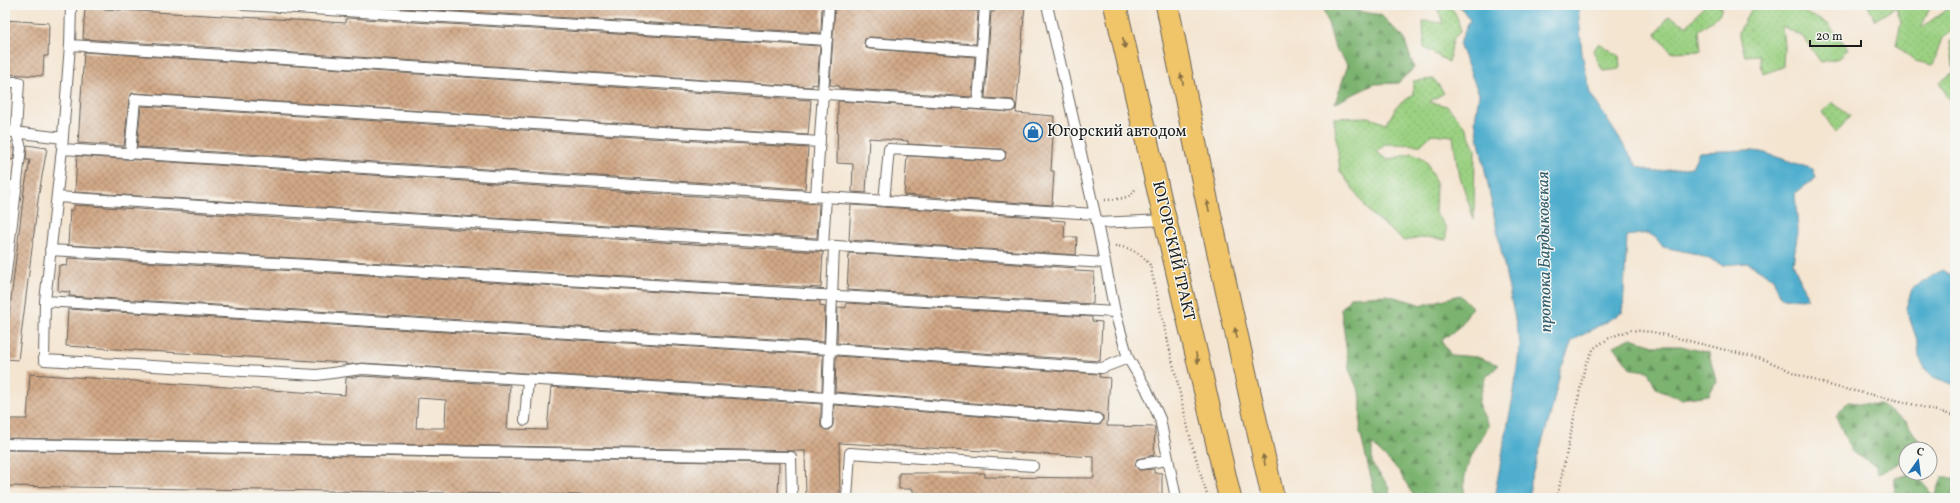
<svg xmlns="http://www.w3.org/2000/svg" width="1960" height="503" font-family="Vollkorn,serif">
<defs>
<pattern id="grass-dots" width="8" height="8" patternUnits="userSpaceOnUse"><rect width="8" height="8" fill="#9bd182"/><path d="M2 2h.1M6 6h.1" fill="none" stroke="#85b370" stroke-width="1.8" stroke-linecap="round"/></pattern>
<pattern id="forest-firs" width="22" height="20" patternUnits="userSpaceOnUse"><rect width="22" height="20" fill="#7cb370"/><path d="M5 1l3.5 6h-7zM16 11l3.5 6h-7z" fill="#65915b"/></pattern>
<pattern id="building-cross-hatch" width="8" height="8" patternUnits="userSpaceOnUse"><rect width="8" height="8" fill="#d2a987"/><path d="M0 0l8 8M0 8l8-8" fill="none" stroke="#aa896e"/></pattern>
</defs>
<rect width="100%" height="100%" fill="#f6f6f2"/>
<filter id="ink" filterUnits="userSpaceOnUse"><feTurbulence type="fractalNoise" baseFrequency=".025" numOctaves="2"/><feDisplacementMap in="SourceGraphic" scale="8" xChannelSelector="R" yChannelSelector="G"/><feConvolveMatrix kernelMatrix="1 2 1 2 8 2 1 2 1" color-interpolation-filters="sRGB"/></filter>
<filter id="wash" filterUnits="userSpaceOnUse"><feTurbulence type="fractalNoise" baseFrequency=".012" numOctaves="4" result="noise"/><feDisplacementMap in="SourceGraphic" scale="16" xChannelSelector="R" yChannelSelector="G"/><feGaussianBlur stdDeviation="0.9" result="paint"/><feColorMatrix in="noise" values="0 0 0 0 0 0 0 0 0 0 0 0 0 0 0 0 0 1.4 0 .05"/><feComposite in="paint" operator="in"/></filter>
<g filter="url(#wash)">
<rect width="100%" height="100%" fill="#f4e5d1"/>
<path fill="url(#grass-dots)" stroke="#5c764f" d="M1436,5C1456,5 1456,14 1461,31L1453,39L1449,62L1424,48L1423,21L1443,23Z
M1705,5H1722L1720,14L1699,30L1701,51L1671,52L1656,34L1669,16L1687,26Z
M1753,5L1791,6L1828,24L1848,48L1840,58L1821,62L1803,37L1782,26L1784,46L1783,67L1763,74L1759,55L1745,56L1739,32Z
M1868,5H1931L1921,28L1947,9L1949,5H1955V28L1942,38L1933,65L1915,61L1896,45L1901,22L1896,7L1875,20Z
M1950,40L1955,42V99L1948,98L1940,82L1954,72Z
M1599,43L1619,56L1620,69L1603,71L1593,51Z
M1434,79L1444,93L1429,102L1447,106L1465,126L1475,149L1474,219L1458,171L1453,136L1432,134L1421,145L1385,144L1376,152L1388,160L1413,153L1426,160L1436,183L1435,212L1446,227V240L1427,237L1404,241L1371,214L1340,171L1334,118L1369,117L1386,124L1398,105L1413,95V81Z
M1832,102L1850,116L1836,133L1822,112Z"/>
<path fill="url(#forest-firs)" stroke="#4c6846" d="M1323,5L1381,15L1404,38L1414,68L1398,83L1375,84L1335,103L1348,65L1335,48Z
M1387,295L1423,305L1460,295L1472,307L1460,326L1441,341L1451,355L1477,357L1499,365L1485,378L1478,404L1489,426C1475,448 1460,471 1465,498H1420L1412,493L1399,471L1372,444V464L1389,487L1390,498H1376L1360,432L1361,397L1349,369L1341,309L1351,297Z
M1631,338L1657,346H1681L1709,353L1716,381L1709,395L1681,399L1656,388L1648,371L1631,369L1614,346Z
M1848,402L1880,405L1907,423L1919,441L1912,449H1906C1906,465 1891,467 1878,473L1875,465L1851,451L1836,416Z
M1915,473L1935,497L1942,478H1955V498H1894L1895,478Z"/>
<path fill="#4faece" stroke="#366575" d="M1459,5H1578L1582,53L1590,93L1637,166L1654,172L1692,167L1699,152L1745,150L1762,152L1813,169L1816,178L1795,193L1798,230L1793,263L1808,299L1781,298L1773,278L1748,263L1723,265L1697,254L1663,247L1656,238L1648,233L1627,236L1623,312L1572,341L1561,368L1551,413L1530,482V498H1494L1514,391L1520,344L1475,121L1479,94L1459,44L1470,20Z
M1942,270L1955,278V385L1933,377L1926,370L1919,357L1918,343L1906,308L1912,289Z"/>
<g id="blocks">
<path fill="url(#building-cross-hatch)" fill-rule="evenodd" d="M352,5H822L821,33Z
M835,5H880L978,11L976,44L870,37L865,39L864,43L866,48L870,49L975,57L972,97L839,88V86L830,85Z
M994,5H1025L1016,113L1054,116L1051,171H1054L1052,205L904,195L907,156L1000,161L1005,159L1006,152L1000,149L908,144V141L869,138L866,193L852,192L853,164L837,163L838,101L1010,112L1015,110L1016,106L1013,100L985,98L991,12H994Z
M85,8L346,23V18L820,46L817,85L812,84V87L83,39Z
M5,20L49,23L48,56H44L43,76L5,74Z
M84,52L811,100L808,135L135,93H132L129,98L124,146L78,143Z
M141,106L808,148L805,189L137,147Z
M5,142H13L14,149L13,160L5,159Z
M27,145L47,148L39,193L18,360L5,359V349L24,191L30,160H26Z
M77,156L819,204L817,238L75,192Z
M74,205L820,252H823L821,288L68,245L70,210H74Z
M851,205L1051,218V220L1065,221L1064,237H1077L1076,255L849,240Z
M849,253L1075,268V271L1094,272L1093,304L847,290Z
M68,258L820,301V306L825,307L824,342L69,296L70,292L58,291L59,265L67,266Z
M846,303L1092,317V321L1102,322L1100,361L837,343L838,307L846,308Z
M68,309L823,355L822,391L362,363L346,365V363L66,346Z
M836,356L1100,374L1099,377L1110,378L1107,426L1155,427L1154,455L1137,459L1135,465L1139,470L1154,469V473H1162V498H913V489H899V473H985V477L1094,478V457L839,443L840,498H806L805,451L5,438V419H27L30,374L345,395L346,378L362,376L510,385L507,429L547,430L551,387L821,404V427L826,430H830L833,425L834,405L1096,425H1100L1103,420V416L1098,413L835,392ZM418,398L446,400L445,428H416Z
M5,450L779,463L778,498L5,486Z"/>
</g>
</g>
<g filter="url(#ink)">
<use href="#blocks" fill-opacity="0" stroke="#68625b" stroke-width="1"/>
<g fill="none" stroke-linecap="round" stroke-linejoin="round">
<defs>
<path id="service" d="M71,5L70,45L62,149L45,301L44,360L317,375L362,369L828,398L1097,419
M244,5L827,40
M1047,5L1097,223L1115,312L1128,358L1146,388L1160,419L1176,498
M870,43L982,51
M70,45L1010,106
M5,82H19L16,131L21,148L5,281
M978,104L985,5
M5,131L63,138
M62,149L1095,214
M130,154L135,99L820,142
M5,186H17
M816,196L829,5
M57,197L1105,263
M884,201L889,149L1000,155
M1097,223L1166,220
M823,246L826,197
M50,250L1115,312
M45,301L830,349L1102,368L1128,358
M525,420L528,380
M827,424L834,246
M5,444L791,457L792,498
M1141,464L1168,460
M847,498L850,453L1033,466"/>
<path id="primary" d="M1115,5L1230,498
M1167,5L1208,206L1273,498"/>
</defs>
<use href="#service" stroke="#68625b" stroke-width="12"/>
<use href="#primary" stroke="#68625b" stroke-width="24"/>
<path stroke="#68625b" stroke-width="2.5" stroke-dasharray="1 3" stroke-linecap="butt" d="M1105,200C1117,199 1131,200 1136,187
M1115,246C1130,247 1142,254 1150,265L1192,445L1208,498
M1557,498L1585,366L1594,348L1611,337L1631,330L1653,332L1766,360L1801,376L1836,387L1900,401L1955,416"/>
<use href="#service" stroke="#fff" stroke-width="10"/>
<use href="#primary" stroke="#f0c469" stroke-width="22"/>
</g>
<defs><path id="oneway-solid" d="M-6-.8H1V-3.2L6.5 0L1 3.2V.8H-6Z"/></defs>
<g fill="#867042">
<use href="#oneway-solid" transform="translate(1124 43) rotate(77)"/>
<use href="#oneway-solid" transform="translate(1182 79) rotate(-102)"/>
<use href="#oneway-solid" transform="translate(1208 206) rotate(-102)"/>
<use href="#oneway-solid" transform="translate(1236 333) rotate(-103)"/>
<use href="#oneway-solid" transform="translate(1197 358) rotate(77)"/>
<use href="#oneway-solid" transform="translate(1264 460) rotate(-103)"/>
</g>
</g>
<defs>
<symbol id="shop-ring" viewBox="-11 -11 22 22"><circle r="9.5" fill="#f6f6f2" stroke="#1f6fb2" stroke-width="1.5"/><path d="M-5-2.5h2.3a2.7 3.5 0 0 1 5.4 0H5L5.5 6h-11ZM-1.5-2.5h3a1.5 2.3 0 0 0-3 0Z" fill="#1f6fb2"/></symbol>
</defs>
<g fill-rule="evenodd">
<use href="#shop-ring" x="1022" y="121" width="22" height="22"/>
</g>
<g text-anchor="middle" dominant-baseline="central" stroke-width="3" stroke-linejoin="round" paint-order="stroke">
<g font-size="16" fill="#1c1c1c" stroke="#f6f6f2" text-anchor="start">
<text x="1047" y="132">Югорский автодом</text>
</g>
<g font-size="16" fill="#1c1c1c" stroke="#f6f6f2">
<text transform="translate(1173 251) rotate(77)">ЮГОРСКИЙ ТРАКТ</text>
</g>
<g font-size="17" font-style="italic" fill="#335e6c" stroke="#f6f6f2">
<text transform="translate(1545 252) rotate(-91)">протока Бардыковская</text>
</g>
</g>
<rect width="1960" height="503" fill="none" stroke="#f6f6f2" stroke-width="20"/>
<g transform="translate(1918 461) rotate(14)"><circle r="19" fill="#f6f6f2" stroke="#9f9f9c"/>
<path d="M0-3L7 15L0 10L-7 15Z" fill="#1f6fb2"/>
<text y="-6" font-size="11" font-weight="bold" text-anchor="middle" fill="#1c1c1c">С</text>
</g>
<path d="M1810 40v6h51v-6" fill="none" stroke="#1c1c1c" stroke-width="2"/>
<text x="1816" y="40" font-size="12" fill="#1c1c1c" stroke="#f6f6f2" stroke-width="3" paint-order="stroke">20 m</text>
</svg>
